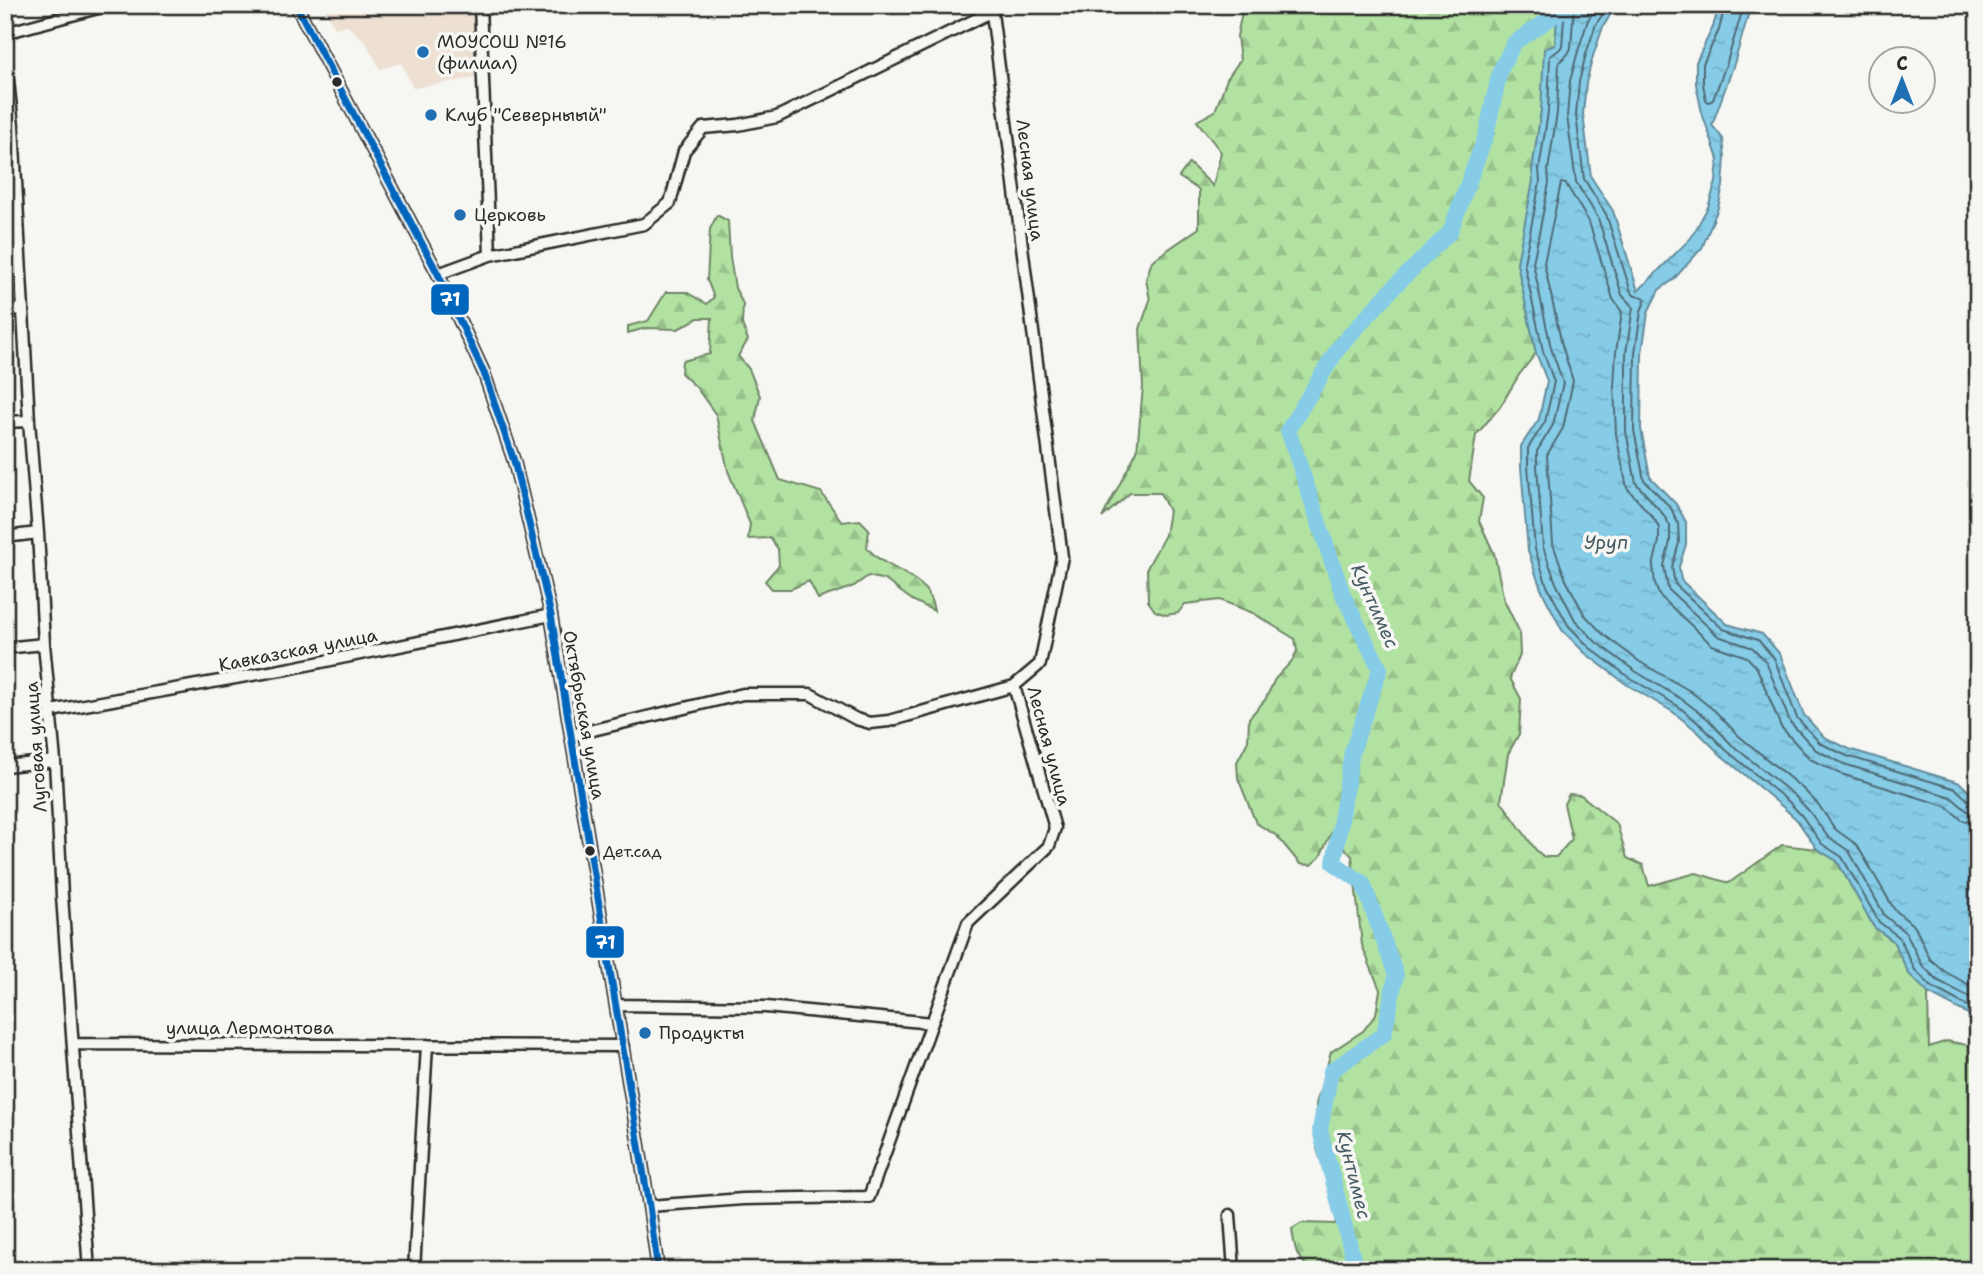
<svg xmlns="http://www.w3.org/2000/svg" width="1983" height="1275" font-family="'Shantell Sans',sans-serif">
<defs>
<pattern id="forest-firs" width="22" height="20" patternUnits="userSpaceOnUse" patternTransform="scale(1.75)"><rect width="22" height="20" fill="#b2e2a2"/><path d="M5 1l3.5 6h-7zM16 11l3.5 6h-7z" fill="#99c28c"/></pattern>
<pattern id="water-ripples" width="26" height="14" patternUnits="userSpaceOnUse" patternTransform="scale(1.75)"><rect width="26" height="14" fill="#86cce7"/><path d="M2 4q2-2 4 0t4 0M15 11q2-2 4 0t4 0" fill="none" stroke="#74afc6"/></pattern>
</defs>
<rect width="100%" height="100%" fill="#f6f6f2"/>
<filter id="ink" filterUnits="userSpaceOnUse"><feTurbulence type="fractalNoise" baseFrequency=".0143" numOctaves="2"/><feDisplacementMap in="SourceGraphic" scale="14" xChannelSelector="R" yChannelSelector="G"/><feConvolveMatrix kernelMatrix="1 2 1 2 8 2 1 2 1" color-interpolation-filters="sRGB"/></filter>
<g filter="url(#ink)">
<path fill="#ede0d2" d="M323,5H474L475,78L413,88L401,63L380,69L365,41L346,25L335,28Z"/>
<path fill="url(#forest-firs)" stroke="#6e8666" stroke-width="2" d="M1202,5H1560L1558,7L1555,45L1541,111L1532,170L1534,181L1517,263L1536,353L1519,375L1500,407L1476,435L1469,481L1483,498L1479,521L1494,553L1504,600L1519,631L1520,655L1510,678L1521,699L1519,734L1508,754L1501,801L1536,850L1544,857H1556L1572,839L1564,804L1569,794L1581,795L1617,824L1627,858L1643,865L1649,886L1696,873L1729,883L1782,845L1817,849L1837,861L1874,927L1893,941L1928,993L1929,1047L1947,1041L1972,1046L1978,1050V1270H1313C1295,1258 1295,1249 1292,1229L1302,1223L1335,1224L1338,1213L1317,1149L1316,1104L1331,1052L1363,1031L1376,1014L1380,990L1362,945L1352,856L1331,833L1320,857L1311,865L1300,864L1277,836L1256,823L1238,778L1237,762L1248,741L1249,718L1265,700L1275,679L1292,661L1297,651L1295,639L1253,613L1220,600L1185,604L1178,613L1166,615L1155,611L1148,601L1147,568L1165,535L1169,511L1160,493H1130L1102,518L1137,451L1143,387L1140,329L1150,300L1146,279L1152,261L1199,228V190L1179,177L1189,163L1213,186L1221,152L1197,121L1215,111L1227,79L1240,60L1237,36L1242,12L1232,6L1209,12Z
M717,215L728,221L730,257L735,288L743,304L742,324L748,340L738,356L749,369L760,396L755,421L780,480L821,492L842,522L860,520L869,529L867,548C872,553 878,559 884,562C907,576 929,581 934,611L912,600L885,580L868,576L854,586L818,599L809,581L791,589H772L765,581L779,565L778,549L770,538L748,539L750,524L728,471L716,415L696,387L681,373L682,361L710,354L712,318H698L678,329L646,328L628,333V326L648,321L666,292H686L707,304L714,297L707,280L710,229Z"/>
<path fill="url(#water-ripples)" stroke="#628c9c" stroke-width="2" d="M1560,5H1616L1603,27L1593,56L1586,83L1583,114L1591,177L1613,211L1638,291L1691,238L1708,207L1716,182L1718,159L1702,113L1696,84V62L1713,27L1719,5H1751L1734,64L1712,125L1723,139L1725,158L1723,186L1718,208L1702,248L1673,280L1659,290L1648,312L1642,353L1641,429L1650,477L1676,504L1686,522V544L1679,567L1681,580L1727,624L1762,634L1780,654L1804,715L1824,737L1849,749L1960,783L1977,799L1978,1025L1970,1015L1928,993L1909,974L1893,941L1874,927L1837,861L1817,849L1797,820L1784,808L1721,755L1697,731L1673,712L1626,684L1585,653L1562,630L1541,589L1528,551L1521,467V446L1539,419L1547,381L1536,353L1517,263L1533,181L1532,170L1541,111L1544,49L1555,45L1558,7Z"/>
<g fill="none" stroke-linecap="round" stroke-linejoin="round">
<path stroke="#4f6b76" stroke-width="2" d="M1565,5L1562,46L1559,50L1550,56L1548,112L1539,170L1540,182L1524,263L1543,351L1554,382L1545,422L1528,448V466L1535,549L1547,586L1568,625L1590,648L1630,678L1678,706L1702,726L1726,750L1789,802L1802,816L1822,844L1842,857L1879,922L1899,937L1915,970L1932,987L1973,1009L1978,1014
M1574,5L1571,48L1568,54L1559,62L1557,113L1548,170L1549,183L1533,263L1551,348L1563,383L1553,425L1537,451V466L1543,547L1556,583L1575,620L1596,642L1635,671L1683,700L1708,719L1731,744L1795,796L1809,811L1828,837L1849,851L1885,916L1906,933L1922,965L1937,980L1978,1002
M1598,5L1588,20L1578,51L1570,81L1567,116L1576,182L1598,218L1622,295L1633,307L1626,353V431L1636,483L1663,514L1670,526V542L1664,566L1668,589L1718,636L1753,648L1766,662L1790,722L1816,750L1844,764L1951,797L1967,811L1978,814
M1609,5L1596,24L1586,54L1579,82L1576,115L1584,179L1606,214L1631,292L1635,296L1643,297L1646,299L1641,311L1635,353L1634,430L1644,480L1671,508L1678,524L1679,543L1672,567L1675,584L1723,629L1758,640L1774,658L1797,718L1820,743L1847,756L1956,789L1971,803L1978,805
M1725,5L1719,30L1703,64V84L1706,100L1709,102L1713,100L1727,62L1744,5
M1978,824L1962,820L1946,806L1841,774L1810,759L1781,727L1757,668L1747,657L1712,645L1659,595L1655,584L1653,566L1659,541V528L1655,520L1627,488L1616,434L1614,386L1616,352L1622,312L1613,299L1589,222L1566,184L1561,183L1544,263L1562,345L1573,381L1563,428L1547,455L1553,544L1566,580L1584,614L1603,634L1640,662L1690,691L1715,711L1739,736L1803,789L1818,804L1835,829L1857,845L1894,909L1915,927L1930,959L1944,971L1978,990"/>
<path stroke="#86cce7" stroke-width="16" d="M1356,1270L1320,1130L1331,1071L1384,1034L1396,975L1363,883L1334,863L1352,752L1380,669L1343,595L1288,430L1339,347L1394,287L1450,232L1486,135L1500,71L1514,43L1570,5"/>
<defs>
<path id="minor" d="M296,5L438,274L484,373L514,461L551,615L649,1206L658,1270
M5,33L109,5
M5,54L13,126L29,421L38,533L44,644L55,761L62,896L89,1270
M490,255L644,224L670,203L684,151L703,128L738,125L777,117L993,11
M438,274L490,255L480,5
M5,310L22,309
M5,422L29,421
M5,537L38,533
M5,648L44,644
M51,711L292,668L551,615
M572,735L743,694H810L856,719L870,723L889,721L1014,686
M5,766L55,761
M616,1005L766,1007L932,1023
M73,1044L623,1046
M649,1206L743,1199L869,1197L968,923L1049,846L1055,828L1014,686L1040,664L1062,557L991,5
M1230,1215L1234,1270
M414,1270L427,1045"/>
</defs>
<use href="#minor" stroke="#2b2b2b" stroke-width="15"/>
<use href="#minor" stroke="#f6f6f2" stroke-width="10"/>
<defs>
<path id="bus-1" d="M296,5L438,274L484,373L514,461L551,615L649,1206L658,1270"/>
</defs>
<use href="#bus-1" stroke="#f6f6f2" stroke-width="12"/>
<use href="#bus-1" stroke="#0065bd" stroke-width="7"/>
</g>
</g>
<g fill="#1f6fb2" stroke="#f6f6f2" stroke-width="2.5">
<circle cx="423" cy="52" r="7"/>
<circle cx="431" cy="115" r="7"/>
<circle cx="460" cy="215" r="7"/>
<circle cx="645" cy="1033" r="7"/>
</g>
<g fill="#2b2b2b" stroke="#f6f6f2" stroke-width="2.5">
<circle cx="337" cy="82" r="6"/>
<circle cx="590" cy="851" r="6"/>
</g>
<g text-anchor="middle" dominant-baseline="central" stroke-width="7" stroke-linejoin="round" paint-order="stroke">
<g font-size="16" fill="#2b2b2b" stroke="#f6f6f2" text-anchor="start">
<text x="603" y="851">Дет.сад</text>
</g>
<g font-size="18" fill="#2b2b2b" stroke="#f6f6f2" text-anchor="start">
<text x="437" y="42">МОУСОШ №16<tspan x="437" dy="21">(филиал)</tspan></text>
<text x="445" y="115">Клуб "Северныый"</text>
<text x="474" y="215">Церковь</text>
<text x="659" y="1033">Продукты</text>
</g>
<g font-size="18" fill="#2b2b2b" stroke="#f6f6f2">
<text transform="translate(1030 180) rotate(83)">Лесная улица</text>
<text transform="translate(298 650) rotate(-11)">Кавказская улица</text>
<text transform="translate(584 715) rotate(80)">Октябрьская улица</text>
<text transform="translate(1049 746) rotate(75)">Лесная улица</text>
<text transform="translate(36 747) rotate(-94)">Луговая улица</text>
<text x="250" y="1028">улица Лермонтова</text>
</g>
<g font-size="19" font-style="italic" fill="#465b63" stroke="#f6f6f2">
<text x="1606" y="542">Уруп</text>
<text transform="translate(1375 606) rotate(66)">Кунтимес</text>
<text transform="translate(1354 1175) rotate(76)">Кунтимес</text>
</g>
</g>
<g stroke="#f6f6f2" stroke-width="2.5">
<rect x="430" y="283" width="40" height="33" rx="7" fill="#0065bd"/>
<rect x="585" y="925" width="40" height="34" rx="7" fill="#0065bd"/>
</g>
<g font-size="19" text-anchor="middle" font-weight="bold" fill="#fff">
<text x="450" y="306">71</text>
<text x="605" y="949">71</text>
</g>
<rect width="1983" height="1275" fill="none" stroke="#f6f6f2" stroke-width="28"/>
<rect x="14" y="14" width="1955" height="1247" fill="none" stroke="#2b2b2b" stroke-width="2.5" filter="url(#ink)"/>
<g transform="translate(1902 80)"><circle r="33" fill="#f6f6f2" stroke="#a5a5a2" stroke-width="2"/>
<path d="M0-5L12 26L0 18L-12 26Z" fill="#1f6fb2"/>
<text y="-10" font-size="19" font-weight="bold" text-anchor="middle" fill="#2b2b2b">С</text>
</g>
</svg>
